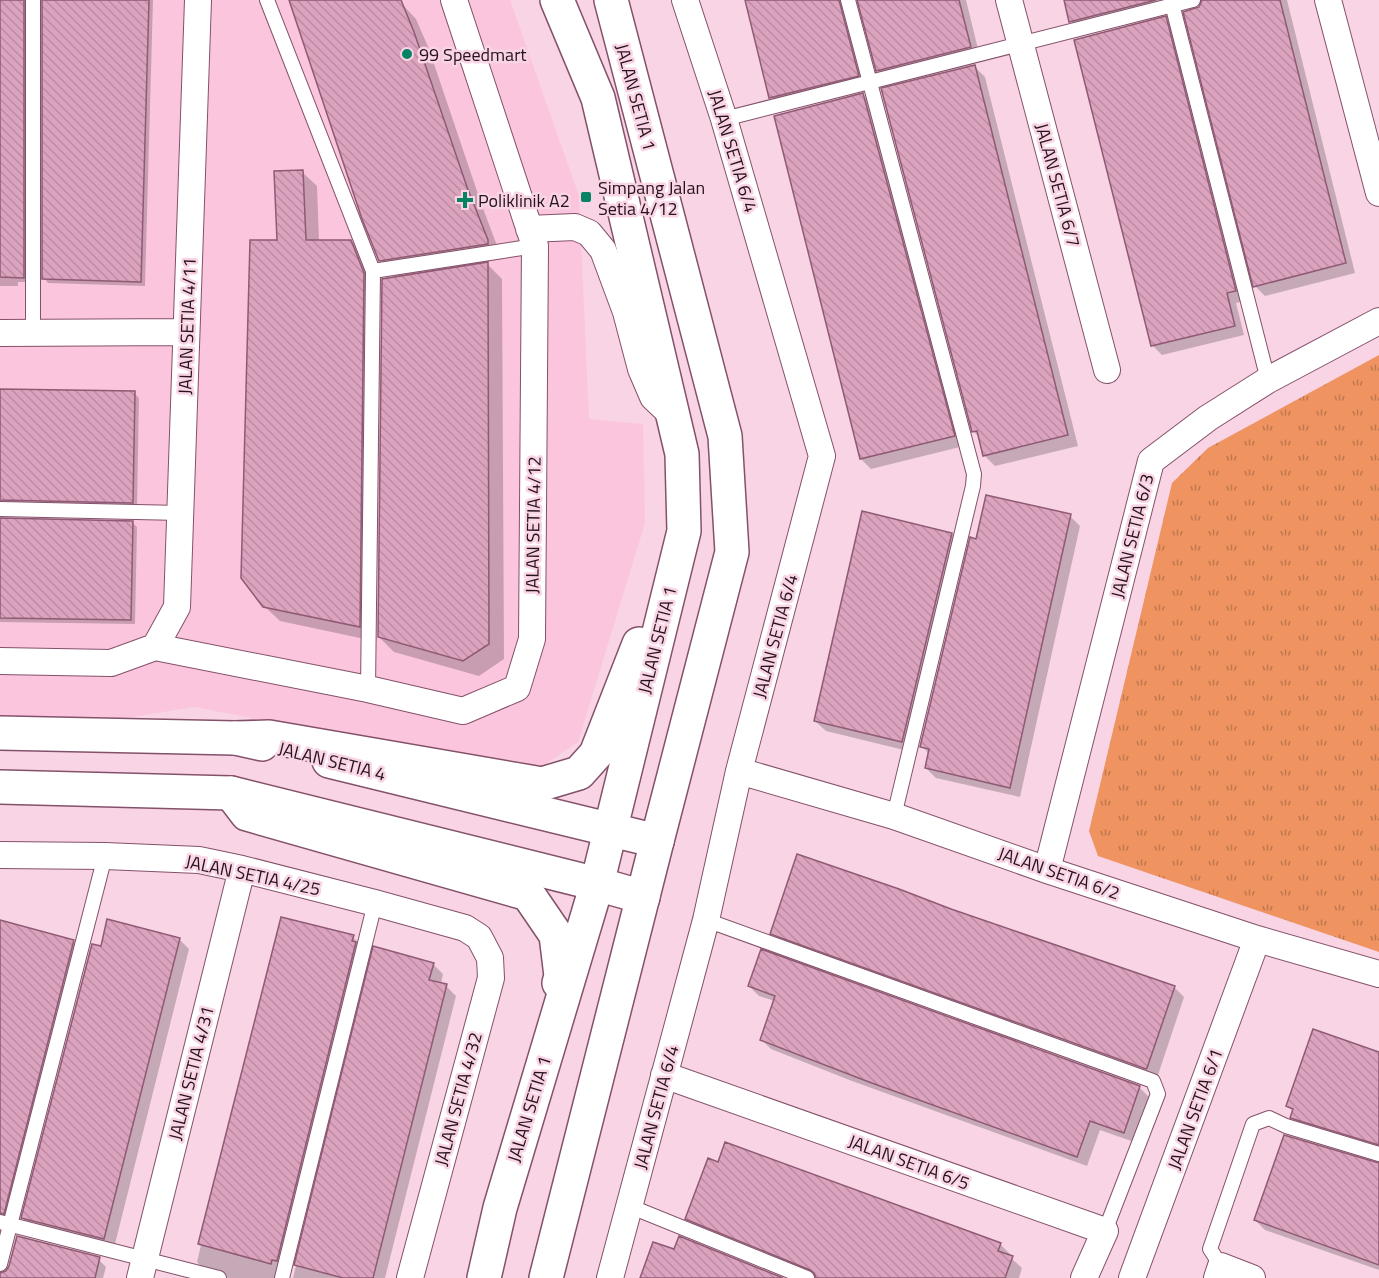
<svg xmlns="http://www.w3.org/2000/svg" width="1379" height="1278" font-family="'Titillium Web',sans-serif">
<defs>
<pattern id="grass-tufts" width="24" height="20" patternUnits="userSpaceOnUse" patternTransform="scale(1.5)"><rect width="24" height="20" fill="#ef9360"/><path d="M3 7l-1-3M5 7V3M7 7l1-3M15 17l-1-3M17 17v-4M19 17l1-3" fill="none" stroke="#c1774e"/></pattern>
<pattern id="building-back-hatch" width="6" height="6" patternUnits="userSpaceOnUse" patternTransform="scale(1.5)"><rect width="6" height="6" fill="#dca3be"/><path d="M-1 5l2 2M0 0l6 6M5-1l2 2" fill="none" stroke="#bd8ba3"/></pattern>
</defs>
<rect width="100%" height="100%" fill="#f8d4e5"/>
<path fill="#fbc5de" d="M0,0H510L579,196L589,419L643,424L645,523L578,742L534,772L194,707L108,721L0,717Z"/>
<path fill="url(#grass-tufts)" d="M1379,355V952L1098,856L1089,831L1172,483L1208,448Z"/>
<path fill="#0003" d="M0,0H31L28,282H18V286H0Z
M44,0H153L145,286L48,283L44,278Z
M289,0H395L401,3L416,19L429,49L481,203L502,259L485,262L502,279L504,659L479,676L394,652L379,637L398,278L380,260Z
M746,0H966L980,57L888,80L878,70L859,1H857L851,4L868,85L781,107L771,97Z
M1065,0H1287L1355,273L1265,296L1255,286L1200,8L1205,1L1081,31L1071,21Z
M1165,18L1175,28L1245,301L1236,303L1244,335L1162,355L1152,345Z
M974,66L985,77L1078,446L995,466L984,455L980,438L973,431Z
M863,95L873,105L964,446L871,469L861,459Z
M302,172L317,186L319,241H351L365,256L378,289L374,641L280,621L264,606L278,241Z
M0,390L134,393L139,398L137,507H0Z
M863,513L952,534L962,544L912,752L826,731L815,721Z
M1070,516L1080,526L1020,797L936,778L926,768L929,754L922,746L977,540Z
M0,520L132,522L137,527L135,624L0,622Z
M950,910L1174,987L1184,997L1157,1078L782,943L772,933Z
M0,932L73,941L83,951L1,1231L2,1236L8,1242L0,1274L96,1257L106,1267L103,1278H0Z
M353,937L363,947L285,1278H229L207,1272L197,1262L201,1245L200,1244Z
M179,939L189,949L114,1248L33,1228L23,1218L102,948Z
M375,948L433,964L443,974L441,984L446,986L456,996L385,1278H293Z
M749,986L1139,1087L1149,1097L1134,1142L1100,1130L1087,1166L852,1081L771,1049L761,1039L775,1001L759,996Z
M1379,1054V1151L1301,1127L1291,1117L1293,1111L1288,1106Z
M1379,1172V1270L1265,1230L1255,1220Z
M687,1219L1000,1244L1011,1255L1010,1257L1022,1268L1019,1278H817L698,1229Z"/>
<path fill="url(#building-back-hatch)" stroke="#8e5a74" stroke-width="1.5" d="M0,0H24V278L0,277Z
M42,0H149L141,282L42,279Z
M289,0H401L414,32L467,187L488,240V244L379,261L362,219Z
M745,0H839L859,76L769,98Z
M857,0H959L971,47L876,71Z
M1064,0H1156L1069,22Z
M1202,0H1280L1346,263L1253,287L1183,12L1199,7Z
M1166,16L1236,291L1227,293L1235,326L1151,346L1074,40Z
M975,65L1068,435L983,456L977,431L972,432L881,88Z
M863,93L955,436L860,459L774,116Z
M303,170L306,240H351L364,273L360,627L263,607L241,578L250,240H277L274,171Z
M488,262L489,644L463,661L378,637L382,279Z
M0,389L135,391L133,503L0,500Z
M986,495L1071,514L1010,788L925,768L929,749L920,747L970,537L976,539Z
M862,511L952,533L902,742L814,721Z
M0,518L133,521L131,620L0,618Z
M797,854L899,889L951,909L1175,986L1147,1068L1146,1069L770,934Z
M281,917L354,935L352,941L356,942L277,1261L272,1260L271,1264L198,1244Z
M107,919L180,938L104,1239L21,1218L92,944L101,946Z
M0,920L74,940L4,1214L0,1213Z
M373,946L434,963L429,980L447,984L373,1278H343L294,1265Z
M761,949L1140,1086L1124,1133L1090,1121L1077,1157L869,1082L760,1040L775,996L748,986Z
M1313,1029L1379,1052V1145L1290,1118L1293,1109L1286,1106Z
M1284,1135L1379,1163V1265L1254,1220Z
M725,1142L1001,1243L998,1251L1013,1256L1005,1278H816L814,1273L810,1270L685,1219L708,1158L718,1162Z
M17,1236L100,1257L95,1278H0V1273L6,1271L9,1266Z
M679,1236L783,1278H640L653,1242L674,1249Z"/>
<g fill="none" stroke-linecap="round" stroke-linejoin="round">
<defs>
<path id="lane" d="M33,0V333
M267,0L373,271L368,689
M848,0L974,474L973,486L894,816
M1171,0L1268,380
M724,119L1193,0
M373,271L535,246
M0,509L181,513
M706,920L1153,1081L1158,1094L1105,1231
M629,1206L807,1278
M0,1222L219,1278
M0,1264L105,856
M1221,1266L1210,1249L1253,1124L1269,1118L1286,1126L1379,1154
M282,1278L375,903"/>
<path id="street" d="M1009,0L1107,370
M1328,0L1379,193
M529,229L575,227L589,233L603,250L626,312L641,369L653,397L673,416
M0,333L186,332
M155,647L368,689L463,711L517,688L532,639L535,246L454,0
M155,647L177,607L198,0
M0,661L111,663L155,647
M739,771L894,816L1047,870L1257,939L1379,974
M0,855L105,856L199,860L242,869L375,903L465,928L479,937L490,958L491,978L410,1278
M1047,870L1151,461L1208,418L1268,380L1379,321
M664,1075L1105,1231L1084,1278
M140,1278L242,869
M610,1278L706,920L739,771L822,456L724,119L685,0
M1132,1278L1257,939
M1217,1278L1221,1266L1252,1278"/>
<path id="secondary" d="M0,733L235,738L262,744
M329,761L657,841
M0,787L231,793L597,884L643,897"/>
<path id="primary" d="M235,738L269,737L542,784L579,773L596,754L639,644
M231,793L247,814L528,894L556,935L561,976L559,983
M484,1278L500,1208L597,884L684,531L682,454L598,98L557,0
M546,1278L657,841L732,552L725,436L611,0"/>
</defs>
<use href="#lane" stroke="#84516a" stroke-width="16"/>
<use href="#street" stroke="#84516a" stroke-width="28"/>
<use href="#secondary" stroke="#84516a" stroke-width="36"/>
<use href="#primary" stroke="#84516a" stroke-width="36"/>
<use href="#lane" stroke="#fff" stroke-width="14"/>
<use href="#street" stroke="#fff" stroke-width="26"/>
<use href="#secondary" stroke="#fff" stroke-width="33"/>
<use href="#primary" stroke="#fff" stroke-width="33"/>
</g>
<g fill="#068364" stroke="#f8d4e5" stroke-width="2">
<circle cx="407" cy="54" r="6"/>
<rect x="580" y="191" width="12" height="12" rx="3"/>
<path d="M462 191h6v6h6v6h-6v6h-6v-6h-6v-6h6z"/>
</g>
<g text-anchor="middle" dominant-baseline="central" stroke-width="5" stroke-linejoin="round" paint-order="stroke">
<g font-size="18" fill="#26121c" stroke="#f8d4e5" text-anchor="start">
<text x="419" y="54">99 Speedmart</text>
<text x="598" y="187">Simpang Jalan<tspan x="598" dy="21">Setia 4/12</tspan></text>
<text x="478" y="200">Poliklinik A2</text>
</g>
<g font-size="18" fill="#26121c" stroke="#f8d4e5">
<text transform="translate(636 97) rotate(75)">JALAN SETIA 1</text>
<text transform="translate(733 151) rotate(73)">JALAN SETIA 6/4</text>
<text transform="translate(1058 185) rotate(75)">JALAN SETIA 6/7</text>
<text transform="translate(187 326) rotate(-88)">JALAN SETIA 4/11</text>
<text transform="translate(533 525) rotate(-89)">JALAN SETIA 4/12</text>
<text transform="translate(1132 536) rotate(-76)">JALAN SETIA 6/3</text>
<text transform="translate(775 636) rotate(-75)">JALAN SETIA 6/4</text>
<text transform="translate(657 640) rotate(-76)">JALAN SETIA 1</text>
<text transform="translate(332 761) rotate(14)">JALAN SETIA 4</text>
<text transform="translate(1059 873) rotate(19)">JALAN SETIA 6/2</text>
<text transform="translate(253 875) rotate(12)">JALAN SETIA 4/25</text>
<text transform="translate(191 1073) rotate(-76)">JALAN SETIA 4/31</text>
<text transform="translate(458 1099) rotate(-75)">JALAN SETIA 4/32</text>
<text transform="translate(656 1107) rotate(-75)">JALAN SETIA 6/4</text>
<text transform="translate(529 1109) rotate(-73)">JALAN SETIA 1</text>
<text transform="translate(1195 1109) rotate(-70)">JALAN SETIA 6/1</text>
<text transform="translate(909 1162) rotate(20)">JALAN SETIA 6/5</text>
</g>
</g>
</svg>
